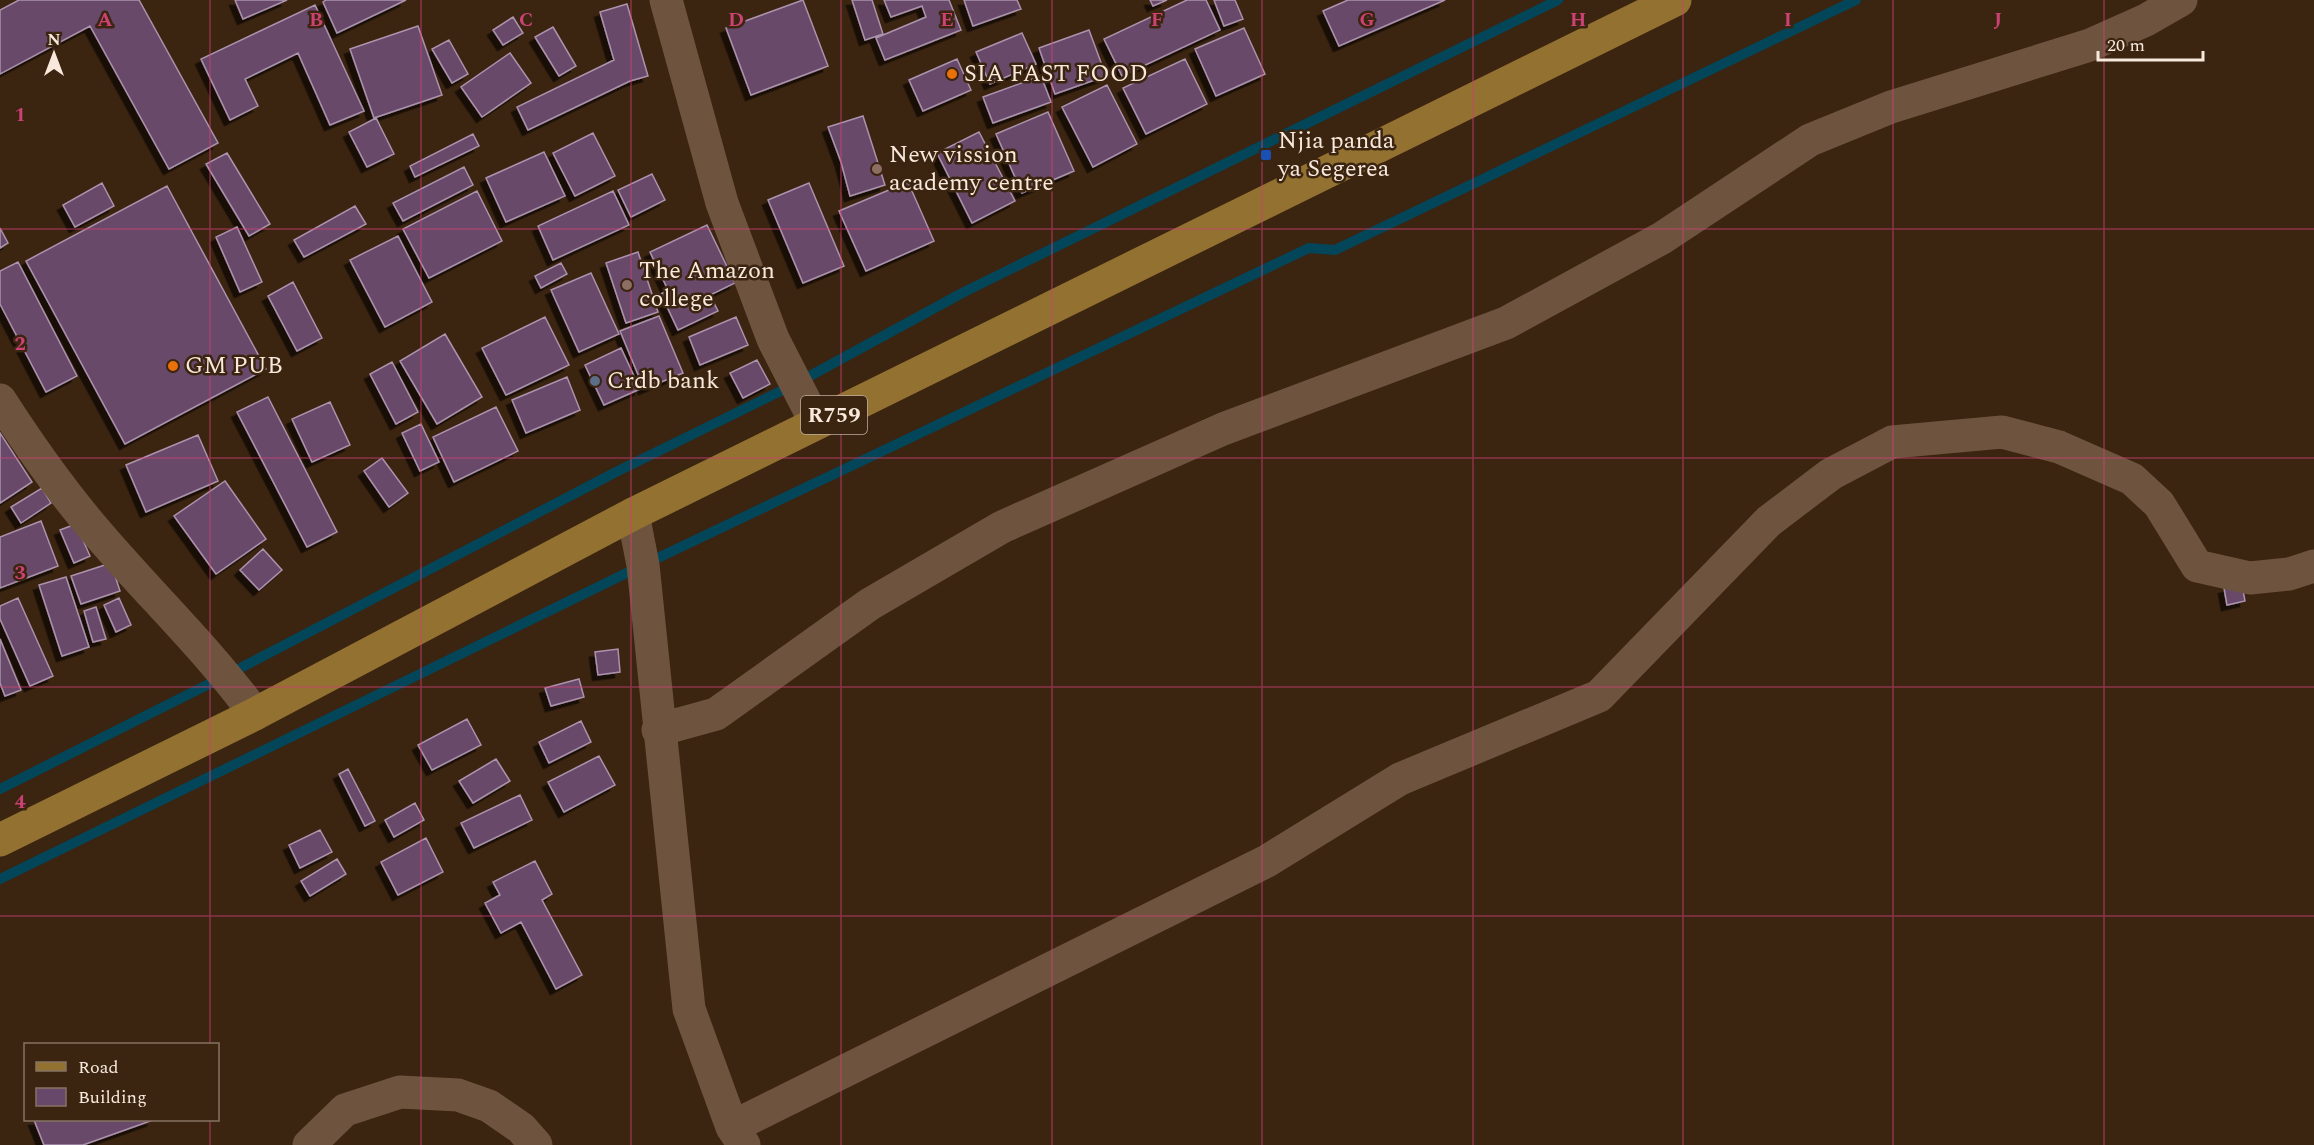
<svg xmlns="http://www.w3.org/2000/svg" width="2314" height="1145" font-family="Spectral,serif">
<defs>
<filter id="shadow"><feDropShadow dx="-5.5" dy="5.5" stdDeviation="0" flood-color="#0009"/></filter>
</defs>
<rect width="100%" height="100%" fill="#3b2410"/>
<g fill="none" stroke-linecap="round" stroke-linejoin="round">
<path stroke="#044659" stroke-width="10" d="M0,789L227,675L616,472L797,383L964,292L1558,0
M0,879L643,565L1309,248L1335,250L1856,0"/>
</g>
<path fill="#67486a" stroke="#ab93ad" stroke-width="1.5" filter="url(#shadow)" d="M19,0H139L218,143L169,169L90,26L0,74V10Z
M235,0H287L243,19Z
M326,0H406L337,33L323,2Z
M803,0L828,66L751,95L726,28Z
M852,0H872L883,34L865,40Z
M884,0H949L961,30L885,60L876,38L926,17L922,6L891,17Z
M964,0H1017L1021,9L973,26Z
M1150,0H1167L1153,6Z
M1187,0H1206L1220,30L1122,76L1104,39Z
M1214,0H1235L1243,19L1224,26Z
M1348,0H1445L1339,46L1323,11Z
M627,4L648,76L630,81L528,130L517,107L614,60L600,12Z
M315,5L364,111L330,125L298,53L245,79L258,106L230,120L201,59Z
M513,17L523,33L503,45L493,30Z
M418,26L442,95L374,118L350,49Z
M553,27L576,66L559,76L535,37Z
M1244,28L1265,74L1216,96L1195,49Z
M1089,30L1106,76L1055,94L1039,48Z
M1022,33L1036,64L990,84L976,52Z
M449,40L468,74L452,83L432,49Z
M510,53L531,83L482,117L461,87Z
M957,59L971,90L923,111L909,80Z
M1185,59L1207,104L1146,134L1123,88Z
M1041,76L1051,102L993,123L983,97Z
M1107,85L1137,144L1093,167L1062,107Z
M1048,112L1074,171L1022,193L996,134Z
M863,116L885,185L850,196L841,162L828,127Z
M376,118L394,154L367,167L349,132Z
M979,132L1015,201L972,223L937,153Z
M593,133L615,176L575,196L553,153Z
M473,134L479,146L415,177L410,166Z
M544,152L565,196L506,222L486,178Z
M227,153L270,224L249,236L206,164Z
M464,167L473,185L403,221L393,203Z
M652,174L665,200L631,217L618,190Z
M908,182L934,241L866,271L839,211Z
M102,183L114,206L75,227L63,205Z
M809,183L844,266L803,283L768,200Z
M167,186L266,369L125,444L26,261Z
M477,191L502,241L429,278L403,229Z
M613,191L629,225L553,260L538,226Z
M355,206L366,224L304,257L294,240Z
M707,225L735,283L710,295L718,311L678,330L661,294L668,290L650,252Z
M237,227L262,282L240,292L216,237Z
M0,228L8,243L0,248Z
M398,236L432,302L385,327L350,260Z
M638,252L658,312L626,323L606,263Z
M18,262L77,376L46,392L0,304V271Z
M561,263L567,274L541,288L535,276Z
M591,273L619,334L579,352L551,290Z
M293,282L322,338L297,351L268,296Z
M659,316L683,373L644,389L620,331Z
M545,317L569,365L506,395L482,348Z
M736,317L748,345L700,365L689,337Z
M445,334L482,397L437,424L400,361Z
M621,348L640,389L604,405L585,365Z
M757,360L770,384L743,398L730,373Z
M392,362L418,412L396,424L370,374Z
M567,377L580,410L526,433L512,400Z
M268,397L337,532L307,547L237,412Z
M330,402L350,445L312,462L292,419Z
M496,407L518,451L454,482L433,437Z
M421,424L439,462L420,471L402,433Z
M0,433L32,482L0,503Z
M198,435L218,481L146,512L126,465Z
M382,458L408,493L389,507L364,471Z
M225,481L266,539L216,574L174,516Z
M42,488L51,503L21,523L11,507Z
M41,521L58,566L0,588V537Z
M76,524L90,556L74,563L60,530Z
M263,549L282,570L259,590L240,570Z
M111,563L120,591L81,604L71,576Z
M66,577L89,647L62,656L39,585Z
M2242,585L2245,601L2227,605L2224,588Z
M18,598L53,676L30,686L0,619V606Z
M119,598L131,625L116,632L104,605Z
M96,607L106,639L93,642L84,611Z
M0,639L21,690L5,696L0,683Z
M618,649L620,672L598,675L595,652Z
M579,679L584,697L551,706L545,688Z
M467,719L481,745L432,770L418,745Z
M581,721L591,742L549,763L539,742Z
M599,756L615,785L564,812L548,782Z
M496,759L510,781L473,803L459,781Z
M348,769L375,821L365,826L339,774Z
M520,795L532,820L474,848L461,823Z
M415,803L424,820L394,837L385,820Z
M320,830L332,852L300,868L289,845Z
M426,838L443,872L398,895L381,862Z
M337,859L346,874L310,896L301,881Z
M535,861L552,894L542,900L582,975L556,989L521,922L501,933L485,903L500,895L493,882Z
M34,1120H153L83,1145H44Z"/>
<g fill="none" stroke-linecap="round" stroke-linejoin="round">
<path stroke="#6e543f" stroke-width="33" d="M666,0L722,203L773,339L816,423
M0,400C29,445 59,488 94,529C147,592 207,648 255,714
M633,514L643,565L689,1009L732,1127L744,1145
M658,730L716,714L870,604L1002,527L1223,429L1506,323L1662,238L1810,140L1891,107L2090,45L2146,20L2181,0
M732,1127L1267,861L1400,779L1599,696L1769,521L1831,474L1892,442L2002,432L2059,447L2132,479L2159,504L2197,566L2250,578L2289,574L2314,566
M309,1145L345,1110L400,1092L458,1095L489,1106L521,1128L536,1145"/>
<path stroke="#927131" stroke-width="33" d="M0,840L255,714L633,514L1675,0"/>
</g>
<path fill="none" stroke="#cd4275" stroke-width="1.5" stroke-opacity="0.55" d="M210,0V1044M421,0V1145M631,0V1145M841,0V1145M1052,0V1145M1262,0V1145M1473,0V1145M1683,0V1145M1893,0V1145M2104,0V1145M0,229H2314M0,458H2314M0,687H2314M0,916H2314M210,1120V1145"/>
<g fill="#e8710a" stroke="#3b2410" stroke-width="2">
<circle cx="952" cy="74" r="6"/>
<circle cx="173" cy="366" r="6"/>
</g>
<rect fill="#1a4fb4" stroke="#3b2410" stroke-width="2" x="1260" y="149" width="12" height="12" rx="3"/>
<g fill="#8d6e63" stroke="#3b2410" stroke-width="2">
<circle cx="877" cy="169" r="6"/>
<circle cx="627" cy="285" r="6"/>
</g>
<circle fill="#5c6f8a" stroke="#3b2410" stroke-width="2" cx="595" cy="381" r="6"/>
<g text-anchor="middle" dominant-baseline="central" stroke-width="5" stroke-linejoin="round" paint-order="stroke">
<rect fill="#3b2410" stroke="#bfae9f" stroke-width="1.5" x="801" y="396" width="66" height="38" rx="4.5"/>
<g font-size="22" font-weight="bold" fill="#f8e9dc">
<text x="834" y="415">R759</text>
</g>
<g font-size="24" fill="#f8e9dc" stroke="#3b2410" text-anchor="start">
<text x="964" y="74">SIA FAST FOOD</text>
<text x="1278" y="141">Njia panda<tspan x="1278" dy="28">ya Segerea</tspan></text>
<text x="889" y="155">New vission<tspan x="889" dy="28">academy centre</tspan></text>
<text x="639" y="271">The Amazon<tspan x="639" dy="28">college</tspan></text>
<text x="185" y="366">GM PUB</text>
<text x="607" y="381">Crdb bank</text>
</g>
</g>
<g font-size="20" text-anchor="middle" font-weight="bold" fill="#cd4275" stroke="#3b2410" stroke-width="5" stroke-linejoin="round" paint-order="stroke">
<text x="105" y="26">A</text>
<text x="316" y="26">B</text>
<text x="526" y="26">C</text>
<text x="736" y="26">D</text>
<text x="947" y="26">E</text>
<text x="1157" y="26">F</text>
<text x="1367" y="26">G</text>
<text x="1578" y="26">H</text>
<text x="1788" y="26">I</text>
<text x="1998" y="26">J</text>
<text x="20" y="121">1</text>
<text x="20" y="350">2</text>
<text x="20" y="579">3</text>
<text x="20" y="808">4</text>
</g>
<rect x="24" y="1043" width="195" height="78" fill="#3b2410" stroke="#877362" stroke-width="1.5"/>
<rect x="36" y="1062" width="30" height="9" fill="#927131" stroke="#877362" stroke-width="1.5"/>
<text x="78" y="1073" font-size="18" fill="#f8e9dc">Road</text>
<rect x="36" y="1088" width="30" height="18" fill="#67486a" stroke="#877362" stroke-width="1.5"/>
<text x="78" y="1103" font-size="18" fill="#f8e9dc">Building</text>
<g transform="translate(54 54)" stroke="#3b2410" stroke-width="4.5" paint-order="stroke">
<path d="M0-4.5L10 22L0 15L-10 22Z" fill="#f8e9dc"/>
<text y="-9" font-size="16" font-weight="bold" text-anchor="middle" fill="#f8e9dc">N</text>
</g>
<path d="M2098 51v9h105v-9" fill="none" stroke="#f8e9dc" stroke-width="3"/>
<text x="2107" y="51" font-size="18" fill="#f8e9dc" stroke="#3b2410" stroke-width="4.5" paint-order="stroke">20 m</text>
</svg>
